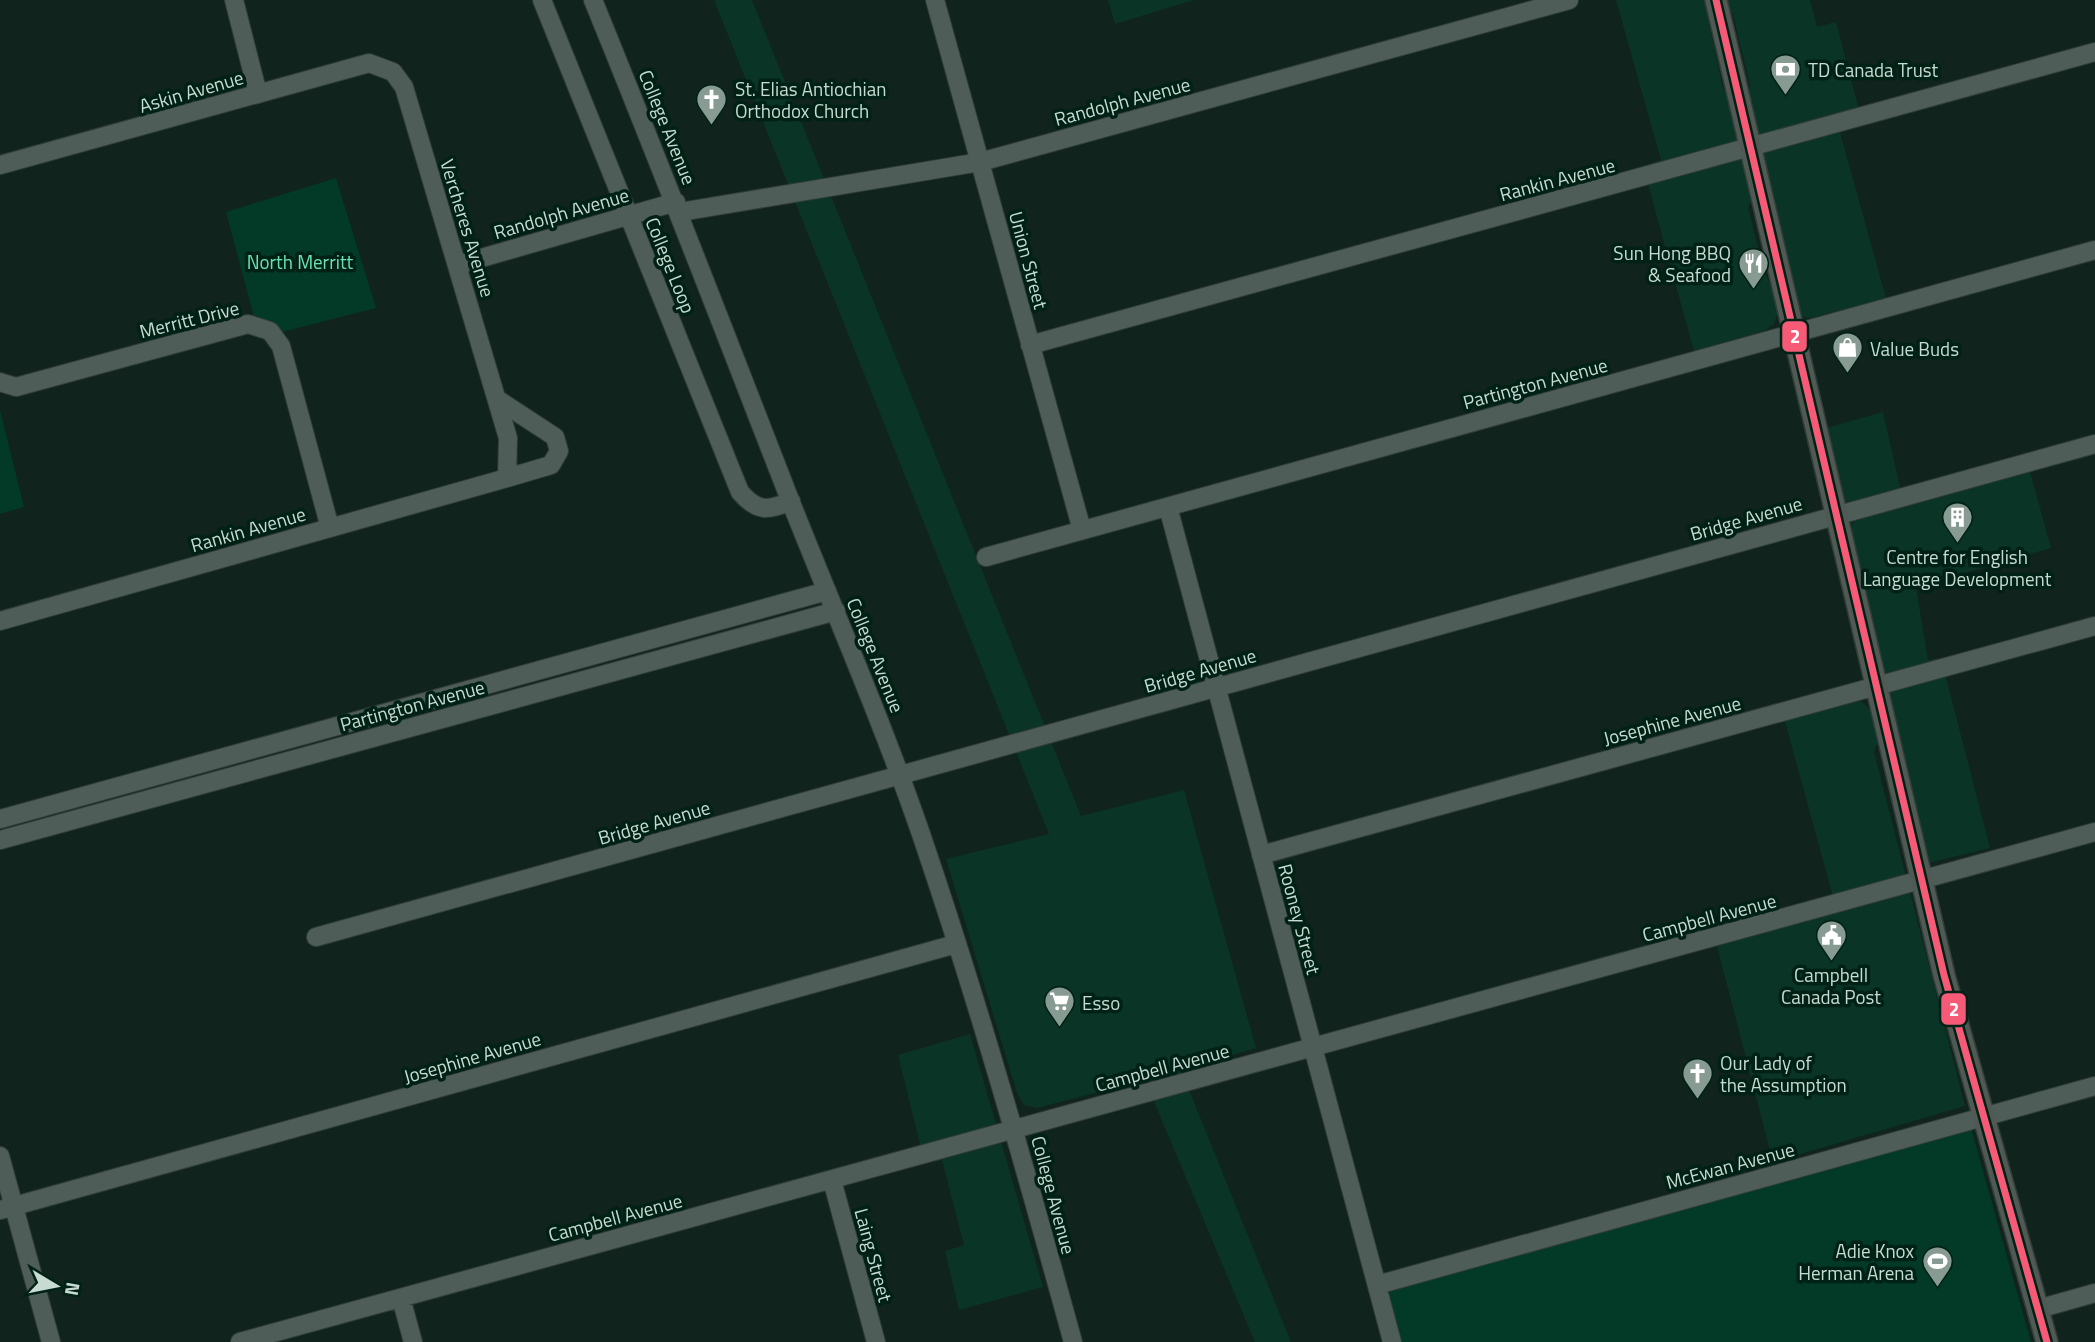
<svg xmlns="http://www.w3.org/2000/svg" width="2095" height="1342" font-family="'Titillium Web',sans-serif">
<rect width="100%" height="100%" fill="#11231d"/>
<path fill="#0a3426" d="M714,0H752L1081,816L1184,790L1256,1048L1181,1070L1291,1342H1255L1145,1080L1037,1108L1024,1105L1017,1093L946,859L1049,834Z
M1108,0H1194L1115,24Z
M1616,0H1708L1712,10L1709,23L1723,88L1731,102L1753,196L1748,207L1764,272L1772,286L1779,308L1774,324L1764,331L1694,351L1643,166L1661,160Z
M1725,0H1810L1817,27L1836,22L1859,110L1836,118L1886,298L1811,318L1803,317L1796,312L1789,282L1792,275L1776,206L1769,197L1747,96L1750,86L1733,14L1726,6Z
M1883,412L1901,491L1853,504L1844,502L1826,428Z
M2029,468L2051,548L1916,587L1928,660L1941,658L1990,848L1928,863L1850,530L1854,520L1865,514Z
M1852,700L1862,702L1870,710L1878,740L1874,752L1965,1106L1773,1162L1717,946L1837,911L1784,718Z
M970,1034L1043,1287L959,1310L945,1251L964,1245L942,1160L925,1164L898,1055Z"/>
<path fill="#023927" d="M336,178L376,308L282,332L267,321L254,317L226,212Z
M0,410L24,507L0,514Z
M1971,1128L2031,1342H1400L1386,1291Z"/>
<g fill="none" stroke-linecap="round" stroke-linejoin="round">
<defs>
<path id="minor" d="M234,0L258,94
M542,0L740,492C757,512 768,511 791,501
M593,0C661,166 725,333 790,500C834,611 882,721 921,834C978,1001 1026,1171 1073,1342
M935,0L1082,530
M0,165L369,63L393,72L404,87L508,438L507,478L551,465L559,451L555,437L497,399
M680,212L980,162L1569,0
M457,265L676,202
M1030,345L2095,52
M0,382L16,387L248,324L270,331L281,346L330,528
M1168,507L1392,1342
M986,557L2095,250
M0,621L507,478
M0,819L827,591
M0,840L836,611
M1261,855L2095,626
M316,937L2095,444
M0,1156L51,1342
M832,1180L876,1342
M0,1210L956,944
M1377,1285L2095,1086
M401,1298L413,1342
M2038,1309L2095,1293
M240,1342L2095,832"/>
<path id="major" d="M1716,0L1944,975L2047,1342"/>
</defs>
<use href="#minor" stroke="#313d38" stroke-width="20"/>
<use href="#major" stroke="#313d38" stroke-width="24"/>
<use href="#minor" stroke="#4e5d57" stroke-width="18"/>
<use href="#major" stroke="#515954" stroke-width="21"/>
<defs>
<path id="bus-1" d="M1716,0L1944,975L2047,1342"/>
</defs>
<use href="#bus-1" stroke="#002216" stroke-width="12"/>
<use href="#bus-1" stroke="#f75a77" stroke-width="7"/>
</g>
<defs>
<symbol id="bank-pin" viewBox="-11 -11 22 30"><path d="M0 17L-7.5 6A9.5 9.5 0 1 1 7.5 6Z" fill="#889b93" stroke="#002216"/><path d="M-6-4H6V4H-6ZM0-2.3a2.3 2.3 0 1 0 0 4.6a2.3 2.3 0 1 0 0-4.6Z" fill="#fff"/></symbol>
<symbol id="church-pin" viewBox="-11 -11 22 30"><path d="M0 17L-7.5 6A9.5 9.5 0 1 1 7.5 6Z" fill="#889b93" stroke="#002216"/><path d="M-1.2-6h2.4v3.5h3.3v2.4h-3.3V6h-2.4V-.1h-3.3v-2.4h3.3Z" fill="#fff"/></symbol>
<symbol id="restaurant-pin" viewBox="-11 -11 22 30"><path d="M0 17L-7.5 6A9.5 9.5 0 1 1 7.5 6Z" fill="#889b93" stroke="#002216"/><path d="M-5-6h1v4h1v-4h1v4h1v-4h1v5L-1.5 .5V6h-2V.5L-5-1ZM5-6V6H3V1.5H1.5Q1.5-4 5-6Z" fill="#fff"/></symbol>
<symbol id="shop-pin" viewBox="-11 -11 22 30"><path d="M0 17L-7.5 6A9.5 9.5 0 1 1 7.5 6Z" fill="#889b93" stroke="#002216"/><path d="M-5-2.5h2.3a2.7 3.5 0 0 1 5.4 0H5L5.5 6h-11ZM-1.5-2.5h3a1.5 2.3 0 0 0-3 0Z" fill="#fff"/></symbol>
<symbol id="building-pin" viewBox="-11 -11 22 30"><path d="M0 17L-7.5 6A9.5 9.5 0 1 1 7.5 6Z" fill="#889b93" stroke="#002216"/><path d="M-4-6H4V6H1V3H-1V6H-4ZM-2.5-4.3h1.7v1.8h-1.7ZM.8-4.3h1.7v1.8H.8ZM-2.5-1h1.7V.8h-1.7ZM.8-1h1.7V.8H.8Z" fill="#fff"/></symbol>
<symbol id="civic-pin" viewBox="-11 -11 22 30"><path d="M0 17L-7.5 6A9.5 9.5 0 1 1 7.5 6Z" fill="#889b93" stroke="#002216"/><path d="M-.6-6.5H3V-4.5H.6V-3L4-1V1h2V6H-6V1h2V-1L-.6-3ZM-1.2 2.5V6h2.4V2.5Z" fill="#fff"/></symbol>
<symbol id="supermarket-pin" viewBox="-11 -11 22 30"><path d="M0 17L-7.5 6A9.5 9.5 0 1 1 7.5 6Z" fill="#889b93" stroke="#002216"/><path d="M-6-5.5h2.5l.6 2H6L4.5 2H-2.5L-4.4-4H-6ZM-1.5 3.2a1.3 1.3 0 1 0 .1 0ZM3 3.2a1.3 1.3 0 1 0 .1 0Z" fill="#fff"/></symbol>
<symbol id="stadium-pin" viewBox="-11 -11 22 30"><path d="M0 17L-7.5 6A9.5 9.5 0 1 1 7.5 6Z" fill="#889b93" stroke="#002216"/><path d="M0-5a6.5 5 0 1 0 0 10a6.5 5 0 1 0 0-10ZM-3.5-1.8h7v3.6h-7Z" fill="#fff"/></symbol>
</defs>
<g fill-rule="evenodd">
<use href="#bank-pin" x="1768" y="52" width="35" height="47"/>
<use href="#church-pin" x="694" y="82" width="35" height="47"/>
<use href="#restaurant-pin" x="1736" y="246" width="35" height="47"/>
<use href="#shop-pin" x="1830" y="330" width="35" height="47"/>
<use href="#building-pin" x="1940" y="500" width="35" height="47"/>
<use href="#civic-pin" x="1814" y="918" width="35" height="47"/>
<use href="#supermarket-pin" x="1042" y="984" width="35" height="47"/>
<use href="#church-pin" x="1680" y="1056" width="35" height="47"/>
<use href="#stadium-pin" x="1920" y="1244" width="35" height="47"/>
</g>
<g text-anchor="middle" dominant-baseline="central" stroke-width="7" stroke-linejoin="round" paint-order="stroke">
<g font-size="19" fill="#c8dbd2" stroke="#002216" text-anchor="start">
<text x="1808" y="69">TD Canada Trust</text>
<text x="735" y="88">St. Elias Antiochian<tspan x="735" dy="22">Orthodox Church</tspan></text>
<text x="1731" y="252" text-anchor="end">Sun Hong BBQ<tspan x="1731" dy="22">&amp; Seafood</tspan></text>
<text x="1870" y="348">Value Buds</text>
<text x="1957" y="556" text-anchor="middle">Centre for English<tspan x="1957" dy="22">Language Development</tspan></text>
<text x="1831" y="974" text-anchor="middle">Campbell<tspan x="1831" dy="22">Canada Post</tspan></text>
<text x="1082" y="1002">Esso</text>
<text x="1720" y="1062">Our Lady of<tspan x="1720" dy="22">the Assumption</tspan></text>
<text x="1914" y="1250" text-anchor="end">Adie Knox<tspan x="1914" dy="22">Herman Arena</tspan></text>
</g>
<g font-size="19" fill="#c8dbd2" stroke="#002216">
<text transform="translate(191 91) rotate(-16)">Askin Avenue</text>
<text transform="translate(1122 101) rotate(-15)">Randolph Avenue</text>
<text transform="translate(668 127) rotate(68)">College Avenue</text>
<text transform="translate(1557 179) rotate(-15)">Rankin Avenue</text>
<text transform="translate(561 213) rotate(-16)">Randolph Avenue</text>
<text transform="translate(468 228) rotate(73)">Vercheres Avenue</text>
<text transform="translate(1029 260) rotate(75)">Union Street</text>
<text transform="translate(671 265) rotate(68)">College Loop</text>
<text transform="translate(189 319) rotate(-14)">Merritt Drive</text>
<text transform="translate(1535 383) rotate(-15)">Partington Avenue</text>
<text transform="translate(1746 518) rotate(-16)">Bridge Avenue</text>
<text transform="translate(248 529) rotate(-16)">Rankin Avenue</text>
<text transform="translate(876 655) rotate(68)">College Avenue</text>
<text transform="translate(1200 670) rotate(-16)">Bridge Avenue</text>
<text transform="translate(412 705) rotate(-15)">Partington Avenue</text>
<text transform="translate(1672 720) rotate(-15)">Josephine Avenue</text>
<text transform="translate(654 822) rotate(-16)">Bridge Avenue</text>
<text transform="translate(1709 917) rotate(-15)">Campbell Avenue</text>
<text transform="translate(1300 919) rotate(75)">Rooney Street</text>
<text transform="translate(472 1057) rotate(-16)">Josephine Avenue</text>
<text transform="translate(1162 1067) rotate(-15)">Campbell Avenue</text>
<text transform="translate(1730 1165) rotate(-15)">McEwan Avenue</text>
<text transform="translate(1054 1195) rotate(75)">College Avenue</text>
<text transform="translate(615 1217) rotate(-15)">Campbell Avenue</text>
<text transform="translate(874 1255) rotate(75)">Laing Street</text>
</g>
<g font-size="19" fill="#6ce3b4" stroke="#002216">
<text x="300" y="261">North Merritt</text>
</g>
</g>
<g stroke="#002216" stroke-width="2.5">
<rect x="1781" y="320" width="27" height="33" rx="7" fill="#f75a77"/>
<rect x="1940" y="992" width="27" height="34" rx="7" fill="#f75a77"/>
</g>
<g font-size="19" text-anchor="middle" font-weight="bold" fill="#fff">
<text x="1795" y="343">2</text>
<text x="1954" y="1016">2</text>
</g>
<g transform="translate(56 1286) rotate(100)" stroke="#002216" stroke-width="5" paint-order="stroke">
<path d="M0-5L12 26L0 18L-12 26Z" fill="#c8dbd2"/>
<text y="-10" font-size="19" font-weight="bold" text-anchor="middle" fill="#c8dbd2">N</text>
</g>
</svg>
